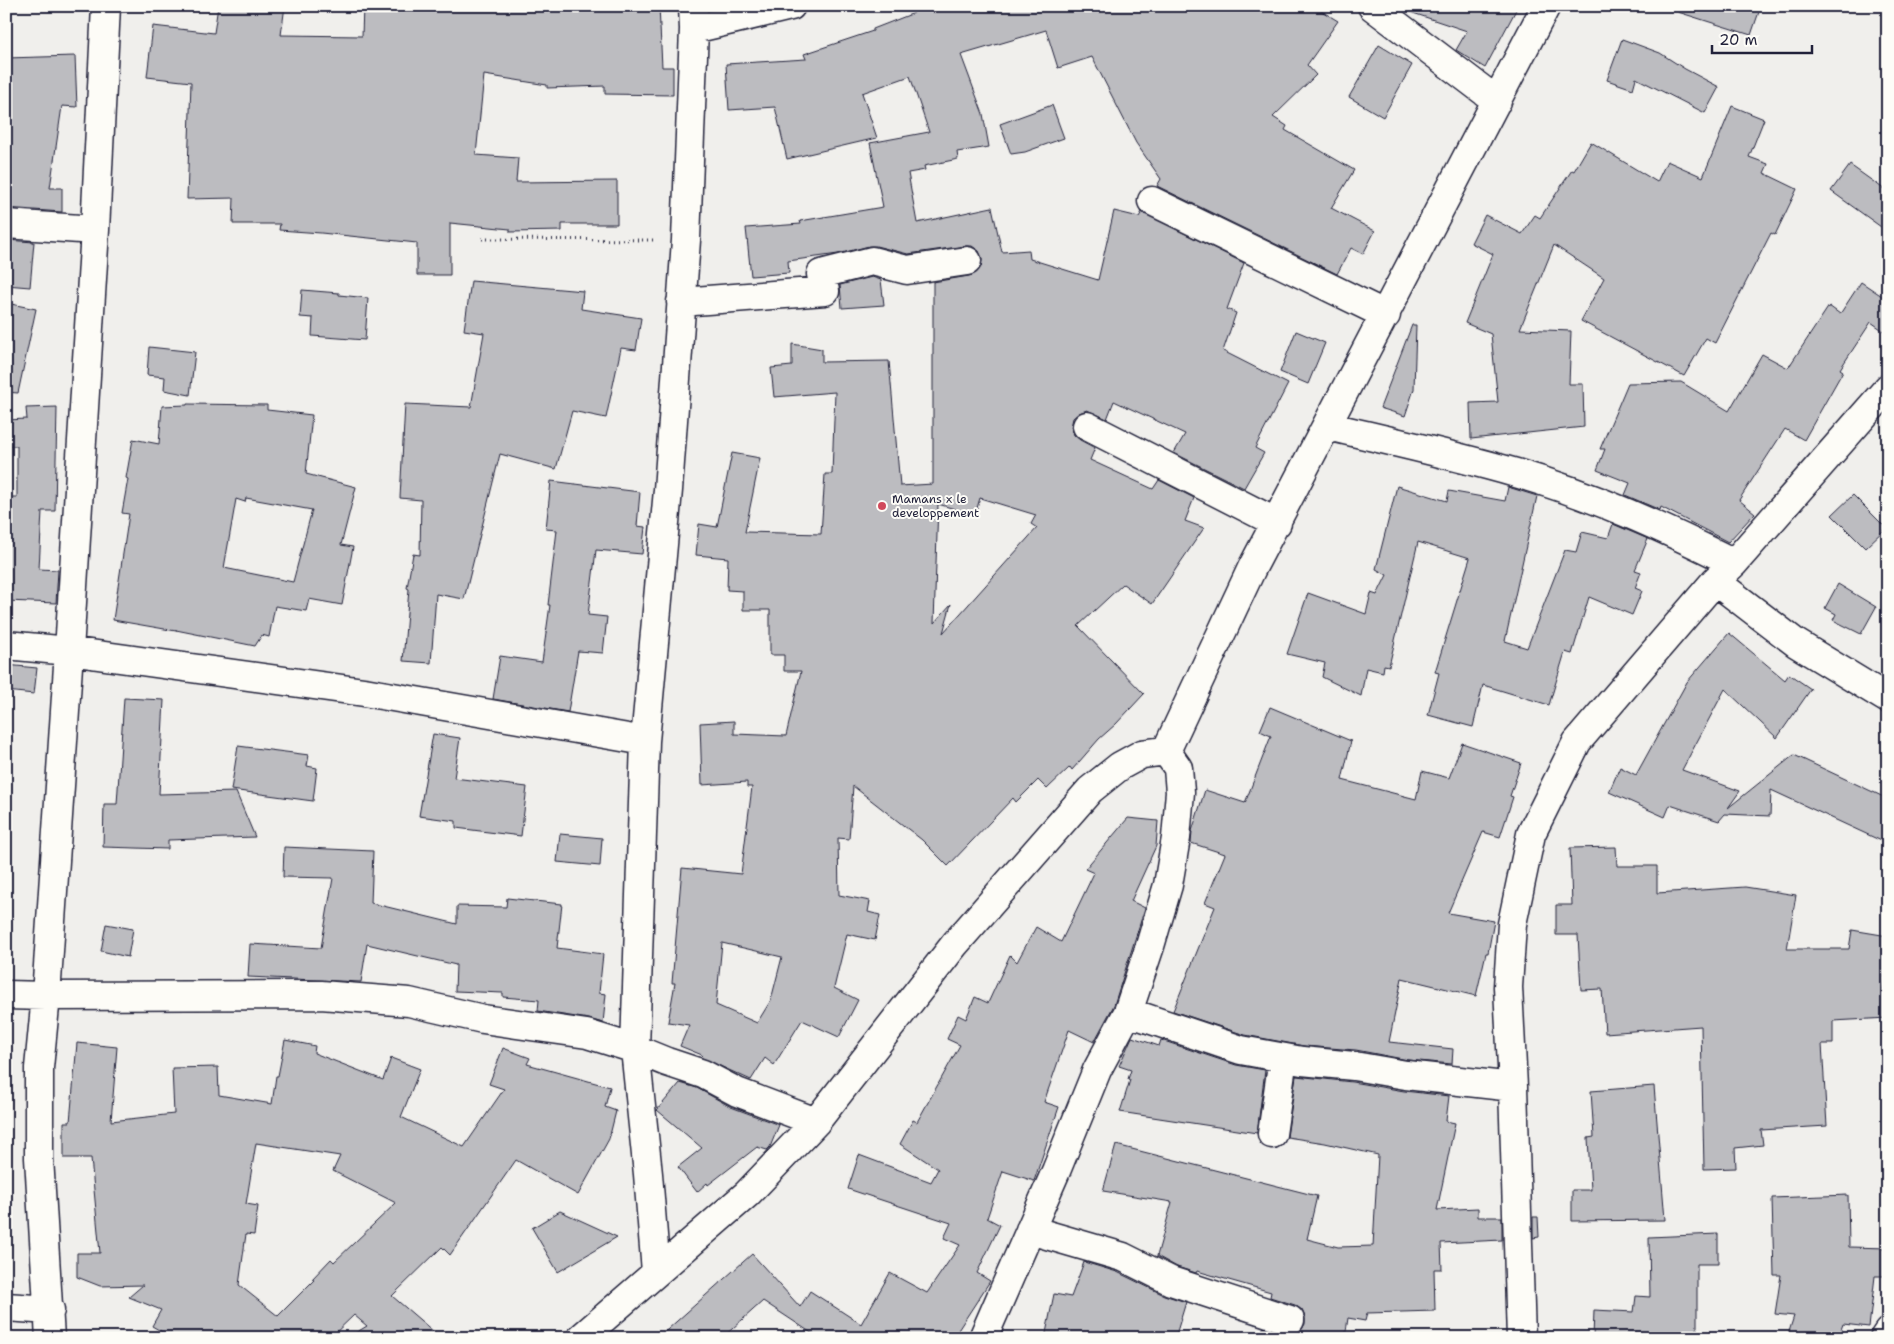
<svg xmlns="http://www.w3.org/2000/svg" width="1894" height="1344" font-family="'Shantell Sans',sans-serif">
<rect width="100%" height="100%" fill="#f0efec"/>
<filter id="ink" filterUnits="userSpaceOnUse"><feTurbulence type="fractalNoise" baseFrequency=".02" numOctaves="2"/><feDisplacementMap in="SourceGraphic" scale="10" xChannelSelector="R" yChannelSelector="G"/><feConvolveMatrix kernelMatrix="1 2 1 2 8 2 1 2 1" color-interpolation-filters="sRGB"/></filter>
<g filter="url(#ink)">
<path fill="#bcbcc0" stroke="#22223b" fill-rule="evenodd" d="M218,6H285L281,35L362,36L363,6H659L662,67H673V95L605,94V86L547,88V85L484,75L476,155L518,158L516,182L617,181V224H562V231L510,232V229L450,223V275H417V243L321,233L279,230L280,224H233L234,198L187,199L191,82L147,77L153,26L214,33Z
M912,6H1313L1338,21L1307,65L1316,75L1273,117L1287,126L1285,130L1354,170L1331,208L1375,231L1363,254L1351,248L1337,274L1157,186L1161,179L1136,143L1092,57L1058,68L1046,30L961,55L983,114L989,147L957,152L958,159L924,166L925,170L908,173L917,223L992,207L1002,252L1029,250L1030,259L1098,280L1114,211L1139,217L1142,212L1244,263L1227,309L1236,313L1223,351L1288,384L1255,448L1264,453L1244,488L1174,453L1185,434L1114,401L1107,419L1087,410L1079,413L1073,418L1071,427L1074,435L1080,440L1095,448L1090,460L1153,489L1159,480L1194,498L1185,521L1204,528L1152,604L1123,584L1078,626L1144,694L1116,724L1099,739L1072,770L1070,767L1047,789L1038,780L1016,802L1013,798L948,866L922,840L853,786L849,839L838,838L839,895L870,901L868,912L880,915L875,940L847,934L834,988L858,1000L839,1037L802,1020L774,1065L765,1058L751,1080L700,1057L702,1055L680,1046L689,1025L668,1022L675,983H672L682,868L741,874L752,787H747V782L702,785L700,723L734,721V734L786,736L801,671H784V655H770V610H743V591L727,590L728,558L696,555L699,524L717,527L732,453L760,458L745,532L821,534L825,474H832L835,392L774,397L771,368L792,366V344L822,349V362L889,361L900,486L933,484V282L969,276L976,273L981,267L982,259L979,251L972,246H965L908,254L876,246H869L838,254L788,261L789,273L751,276L746,228L801,224L800,221L883,207L870,143L929,132L910,76L862,93L877,138L787,159L775,107L729,110L726,64L806,59L804,54L873,31V29L914,13ZM980,498L1036,515L1031,524L1037,528L943,633L951,604L934,623L938,504L975,515ZM722,943L782,957L771,1000L757,1023L716,1005Z
M1407,6H1518L1485,68L1456,50L1467,31L1407,11Z
M1679,6H1761L1751,35L1678,12Z
M1622,39L1660,53L1685,69L1719,87L1705,113L1636,78L1633,89L1607,80Z
M1379,45L1412,65L1383,117L1349,97Z
M75,56L77,107L62,106L50,188H62V212L6,208V58Z
M1052,105L1064,138L1025,152L1011,154L1000,124Z
M1732,106L1764,119L1749,157L1768,164L1764,173L1797,189L1775,235L1771,233L1715,343L1706,338L1684,376L1581,321L1604,278L1554,245L1520,329L1571,331L1569,384H1583L1584,427L1471,439L1470,403L1498,402L1491,334L1465,323L1493,254L1471,243L1485,215L1522,234L1535,215L1540,218L1572,170L1574,171L1591,142L1657,182L1667,161L1703,177Z
M1850,165L1888,192V232L1831,191Z
M6,240L34,242L30,287L6,285Z
M872,277L881,280L884,305L842,308L840,285Z
M471,281L583,291L581,309L641,318L636,350L621,348L606,418L572,411L556,469L500,454L464,599L436,594L431,663L403,661L409,589L407,588L413,554L420,555L421,500L400,498L405,404L471,407L484,333L464,330Z
M1861,282L1888,300V334L1871,322L1840,369L1843,371L1804,440L1785,429L1739,500L1755,513L1728,542L1661,507L1660,510L1625,495L1630,483L1597,470L1605,449H1600L1628,383L1681,382L1729,411L1762,354L1788,368L1829,306L1840,314Z
M302,290L339,293V295L368,298L365,340L312,336L313,318L300,317Z
M11,304L36,309L18,393L6,392V327Z
M1412,325H1416L1414,389L1405,416L1380,408Z
M1296,331L1325,343L1308,384L1280,372Z
M149,347L195,352L190,395L164,390L165,377L147,375Z
M187,404L267,405V410L312,415L306,474L356,487L341,545L353,547L342,605L309,599L306,611L275,606L269,637L262,635L255,646L176,630V631L113,620L129,514L122,513L128,479L126,478L133,439L159,444L162,406L187,405ZM246,498L312,510L293,582L224,568L236,499L245,502Z
M57,407L55,511H42L39,569L58,570L56,603L6,601V497H17V446H6V420L27,419L26,408Z
M551,481L640,492L637,526L645,527L642,554L596,550L588,615L607,617L603,653L578,651L568,712L493,699L500,656L542,662L550,605H548L557,530L546,529Z
M1397,486L1447,501L1449,491L1505,501L1508,487L1537,496L1505,641L1527,648L1565,550L1576,552L1582,532L1608,538L1613,524L1648,539L1635,570L1641,572L1635,588L1642,591L1632,615L1589,597L1572,654L1565,652L1549,705L1483,685L1473,727L1428,715L1439,673L1435,672L1470,558L1418,542L1389,666L1384,665L1383,672L1366,668L1361,696L1322,677L1325,663L1287,654L1308,593L1366,614L1371,593L1377,595L1387,575L1376,569Z
M1853,495L1886,528L1865,548L1832,515Z
M1838,584L1876,607L1861,634L1833,620L1836,614L1825,608Z
M1729,633L1785,680L1789,674L1811,689L1777,738L1725,689L1682,770L1740,791L1728,808L1794,755L1888,799V844L1771,790L1770,816L1725,814L1719,821L1670,805L1665,817L1609,792L1620,767L1636,775L1687,682Z
M6,665L37,668L34,694L6,691Z
M124,698L164,700L159,794L236,792L255,837L168,840V849L103,847L104,804H117Z
M1270,707L1351,741L1342,780L1416,799L1422,771L1449,778L1462,743L1521,763L1510,796L1513,797L1500,837L1483,832L1448,913L1494,921L1488,953H1486L1476,996L1402,978L1389,1042L1453,1049L1452,1064L1408,1060L1356,1050L1304,1046L1245,1035L1173,1011L1215,907L1205,903L1225,854L1191,843L1192,831L1205,790L1245,803L1271,736L1260,731Z
M433,734L460,738L454,778L527,787L521,836L456,828V821L419,816Z
M238,746L309,755L307,766L317,768L313,801L231,790Z
M1128,818L1158,821L1156,846L1131,901L1145,908L1114,1005L1094,1042L1069,1030L1044,1102L1059,1107L1034,1181L1003,1171L987,1218L1000,1225L977,1273L990,1281L953,1338H819L763,1301L722,1338H658L752,1254L800,1307L810,1291L861,1324L890,1273L927,1293L960,1245L944,1238L951,1223L848,1189L859,1155L931,1182L938,1169L900,1144L913,1120L917,1122L960,1045L947,1039L958,1015L966,1019L975,997L988,1003L1010,955L1017,962L1036,927L1061,942L1094,873L1085,869Z
M560,834L602,838L600,866L557,862Z
M284,847L373,851L371,903L457,924V906L506,907L507,898L562,904L557,948L603,954L599,993L606,994L603,1023L589,1019L538,1011L539,1000L503,997V993L455,991L456,965L367,944L361,982L248,977L250,944L321,948L333,878L283,877Z
M1616,847L1617,866H1657V893L1745,887L1796,895L1787,949H1849L1852,930L1888,936V957L1882,993L1888,992V1018L1833,1021V1044H1822L1827,1126L1761,1130L1763,1145L1735,1148L1736,1168L1704,1169L1701,1026L1605,1033L1602,989L1581,990L1578,935H1556V905H1572L1570,848Z
M106,924L133,929L128,957L101,951Z
M1132,1037L1159,1046L1161,1040L1236,1065L1265,1070L1257,1133L1120,1112L1130,1080L1128,1079L1131,1070L1119,1066Z
M285,1040L315,1046L314,1053L383,1080L391,1058L420,1069L401,1117L464,1147L504,1089L489,1084L503,1048L530,1058L527,1064L610,1087L605,1107L616,1111L609,1139L578,1195L516,1160L450,1255L442,1247L392,1296L441,1338H347L367,1326L354,1315L330,1338H173L152,1326L161,1310L129,1297L143,1285L100,1286L77,1277V1253H100L91,1158H64V1122H70L77,1043L117,1047L111,1121L174,1114L172,1068L218,1067L219,1095L272,1104L276,1076H278ZM256,1143L340,1156L333,1171L396,1203L334,1262L331,1259L312,1279L314,1280L278,1316L239,1285L246,1234L254,1235L258,1206L246,1204Z
M1296,1076L1352,1082L1404,1091L1449,1096L1446,1121L1455,1123L1437,1210L1478,1208V1217H1502V1240L1441,1243L1442,1269H1434L1435,1311L1367,1313L1365,1321L1348,1318L1345,1338H1261L1263,1328L1286,1335H1293L1300,1332L1305,1324V1317L1302,1310L1295,1305L1270,1297L1271,1292L1197,1271L1196,1273L1177,1267L1157,1256L1172,1202L1103,1191L1116,1145L1317,1196L1307,1239L1338,1247L1373,1246L1378,1155L1325,1143L1287,1137Z
M680,1083L697,1088L731,1107L779,1125L770,1147L767,1150L757,1147L708,1185L707,1183L697,1192L678,1167L702,1148L657,1110Z
M1654,1086L1665,1220L1572,1221V1190H1591L1588,1138L1594,1137L1591,1091Z
M1848,1195L1849,1247L1888,1248V1276H1875L1869,1327L1843,1324L1838,1338H1787L1794,1316L1775,1314L1781,1275H1774L1772,1198Z
M560,1211L617,1237L558,1272L532,1228Z
M1533,1217H1538L1539,1237L1533,1238Z
M1718,1234V1264H1697V1338H1593L1594,1310L1634,1312L1636,1296L1650,1297L1649,1237Z
M1084,1262L1117,1272L1164,1295L1186,1302L1175,1338H1045L1054,1294L1071,1297Z"/>
<g fill="none" stroke-linecap="round" stroke-linejoin="round">
<defs>
<path id="minor" d="M1372,6L1497,101
M694,29L791,6
M1152,201L1386,315
M6,224L95,230
M681,302L825,291L821,274L872,261L907,270L967,261
M1087,426L1277,523
M1327,426C1390,441 1454,455 1516,473C1592,495 1664,528 1734,563
M1715,581L1796,643L1888,699
M6,645L69,651L364,692L645,741
M1166,751L1252,568L1546,6
M6,995L46,996L321,995L409,1002L483,1019L587,1034L635,1049L667,1062L703,1074L737,1092L816,1122
M1128,1012L1241,1050L1302,1061L1354,1066L1406,1075L1513,1087
M1272,1134L1283,1058
M1030,1230L1123,1257L1171,1281L1290,1320
M656,1272L648,1174L635,1049L645,741L668,490L686,240L694,29L693,6
M6,1307L50,1310
M50,1338L39,1158V1068L46,996L69,651L95,230L106,6
M581,1338L747,1194L816,1122L955,944L1090,790L1120,766L1142,754L1166,751
M983,1338L1056,1171L1097,1070L1128,1012L1150,946L1168,885L1176,838L1180,792L1178,768L1166,751
M1521,1338L1513,1087L1508,987L1512,924L1531,834L1577,742L1715,581L1734,563L1888,388
M1884,1338L1888,1332"/>
</defs>
<use href="#minor" stroke="#22223b" stroke-width="31"/>
<path stroke="#22223b" stroke-width="3" stroke-dasharray="1 4" stroke-linecap="butt" d="M482,239L655,240"/>
<use href="#minor" stroke="#fdfcf7" stroke-width="28"/>
</g>
</g>
<circle fill="#d1495b" stroke="#fdfcf7" stroke-width="2" cx="882" cy="506" r="5"/>
<g text-anchor="middle" dominant-baseline="central" stroke-width="4" stroke-linejoin="round" paint-order="stroke">
<g font-size="12" fill="#22223b" stroke="#fdfcf7" text-anchor="start">
<text x="892" y="499">Mamans x le<tspan x="892" dy="14">developpement</tspan></text>
</g>
</g>
<rect width="1894" height="1344" fill="none" stroke="#fdfcf7" stroke-width="25"/>
<rect x="12" y="12" width="1869" height="1319" fill="none" stroke="#22223b" stroke-width="2" filter="url(#ink)"/>
<path d="M1712 45v8h100v-8" fill="none" stroke="#22223b" stroke-width="2.5"/>
<text x="1719" y="45" font-size="15" fill="#22223b" stroke="#fdfcf7" stroke-width="4" paint-order="stroke">20 m</text>
</svg>
